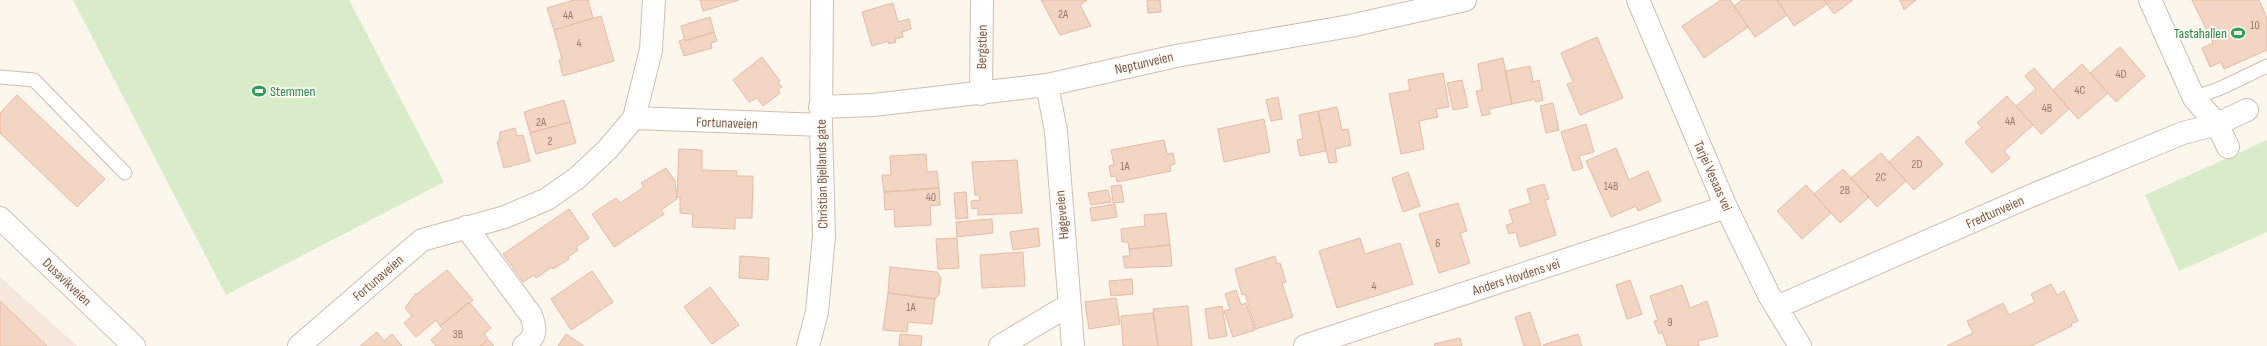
<svg xmlns="http://www.w3.org/2000/svg" width="2267" height="346" font-family="'Sofia Sans Condensed',sans-serif">
<rect width="100%" height="100%" fill="#fdf6ec"/>
<path fill="#f5e8da" d="M0,277L77,346H0Z"/>
<path fill="#d8ecc9" d="M73,0H349L444,182L226,295Z
M2267,140V232L2179,271L2145,195Z"/>
<path fill="#f3d5c3" stroke="#e6bba3" d="M574,0H588L593,18L554,30L547,8Z
M700,0H739L703,11Z
M1041,0H1087L1080,5L1091,26L1060,35Z
M1147,0H1160L1161,12L1148,13Z
M1721,0H1730L1748,27L1704,58L1682,26Z
M1742,0H1777L1787,15L1755,37L1734,6Z
M1777,0H1824L1827,4L1794,26Z
M1824,0H1853L1834,14Z
M1900,0H1916L1904,10Z
M2192,0H2259L2267,18V50L2224,69L2221,62L2210,67L2202,48L2213,43Z
M893,3L898,22L909,19L911,29L902,32L903,37L895,39L896,42L889,44L888,41L872,46L862,12Z
M601,16L614,61L563,76L559,60L562,59L554,30Z
M710,17L714,32L685,41L681,26Z
M714,32L717,41L711,43L712,48L684,56L679,41L685,39V41Z
M1597,37L1623,98L1580,115L1567,84L1573,82L1561,53Z
M2120,47L2145,76L2116,102L2090,73Z
M762,57L780,81L778,82L782,87L778,90L780,93L763,106L757,98L749,102L733,80Z
M1503,58L1512,104L1489,109L1490,114L1482,116L1476,91L1482,90L1478,64Z
M2082,64L2108,93L2078,119L2053,90Z
M1530,66L1533,82L1539,80L1543,100L1536,102L1535,99L1512,104L1505,71Z
M2034,68L2069,109L2041,134L2016,106L2036,89L2025,76Z
M1443,73L1449,107L1436,109L1438,117L1419,121L1424,149L1401,154L1389,94L1410,90L1408,80Z
M1462,80L1468,107L1453,110L1447,83Z
M17,95L105,179L77,207L0,133V113Z
M2007,96L2033,125L2004,151L2010,158L1992,173L1965,142L1982,127L1977,123Z
M1278,97L1282,119L1271,121L1266,100Z
M564,100L570,122L530,133L524,112Z
M1553,103L1559,130L1546,133L1540,106Z
M1337,107L1342,130L1348,129L1351,145L1335,149L1337,162L1329,163L1318,111Z
M1318,111L1326,151L1300,156L1297,140L1303,139L1299,115Z
M1264,119L1270,152L1224,162L1218,129Z
M570,122L576,143L536,154L530,133Z
M1586,124L1594,152L1579,156L1583,168L1573,171L1561,132Z
M515,128L517,136L523,135L530,161L504,168L497,142L499,141L500,132Z
M1918,136L1943,164L1914,190L1889,162Z
M1164,140L1167,154L1173,153L1175,164L1170,165L1171,171L1117,182L1116,176L1111,177L1109,166L1114,165L1111,150Z
M1616,148L1629,180L1648,171L1661,201L1638,211L1636,206L1611,217L1586,161Z
M679,149L702,150V170L737,171L736,176H753L752,218H735V229L692,227L693,214L680,213V197H677Z
M1881,153L1906,181L1877,207L1851,178Z
M926,154L927,172L937,171L939,188L884,192L882,175H891L890,156Z
M1017,160L1022,213L978,215V208L972,209L971,201L980,200L979,195H975L972,162Z
M666,168L675,181L677,199L661,210L664,214L614,247L592,214L616,198L620,203L644,187L641,183Z
M1843,169L1869,197L1840,223L1814,194Z
M1408,172L1420,206L1403,212L1392,178Z
M1544,184L1549,199L1545,200L1556,235L1520,247L1516,232L1509,234L1506,225L1513,223L1509,210L1531,203L1527,189Z
M1121,185L1124,202L1113,203L1111,186Z
M1806,185L1831,213L1802,239L1777,211Z
M939,188L940,205L930,206L931,225L895,227L894,209L885,210L884,192Z
M1108,190L1111,202L1091,205L1088,193Z
M966,192L968,218L956,219L954,193Z
M1458,203L1467,231L1460,233L1470,263L1439,273L1419,214Z
M1115,204L1117,217L1092,221L1090,208Z
M569,209L589,238L576,247L578,250L568,257L569,259L553,269L552,267L536,278L534,275L523,282L503,254Z
M1166,213L1170,245L1129,249L1128,242H1122L1121,229L1145,226L1144,215Z
M992,219L993,233L957,237L956,222Z
M1038,228L1040,246L1013,250L1010,232Z
M957,238L959,268L938,269L936,239Z
M1360,238L1365,254L1400,243L1413,284L1337,308L1319,251Z
M1170,245L1172,266L1125,268L1123,256H1130L1129,249Z
M1023,252L1025,286L982,288L980,255Z
M740,256L769,258L768,280L739,278Z
M1275,256L1277,264L1280,263L1286,282L1282,283L1293,317L1256,329L1245,294L1242,295L1235,269Z
M890,267L937,272L941,278L939,294L935,299L888,293Z
M447,270L473,300L440,326L436,320L416,337L404,323L412,316L405,308L416,293L417,294Z
M592,271L613,302L571,330L551,299Z
M1132,279L1133,294L1111,296L1109,281Z
M1630,280L1642,314L1627,319L1616,285Z
M2051,284L2057,295L2064,291L2078,321L2071,324L2072,326L2031,346H1947L1973,333L1967,321L2003,303L2009,315L2035,302L2031,294Z
M1682,285L1690,308L1707,301L1718,336L1698,341L1699,346H1667L1662,332L1659,334L1654,321L1658,320L1650,296Z
M710,287L739,325L712,344L684,307Z
M1236,290L1241,305L1246,303L1255,330L1233,337L1224,311L1230,309L1225,294Z
M888,293L935,299L932,324L908,322L907,332L883,330Z
M1116,298L1120,324L1089,329L1085,302Z
M0,301L47,346H0Z
M469,302L491,328L484,334L488,339L480,346H436L431,340L443,329L440,326Z
M1188,306L1192,346H1158L1153,309Z
M1222,306L1227,336L1209,339L1205,309Z
M1530,312L1541,346H1524L1515,317Z
M1153,313L1158,346H1123L1121,316Z
M377,332L384,341L392,334L402,346H360Z
M566,334L584,346H558Z
M900,334L922,336L921,346H899Z
M1578,334L1582,346H1544L1543,345Z
M1460,338L1462,346H1435L1434,344Z
M489,340L494,346H481Z"/>
<g fill="none" stroke-linecap="round" stroke-linejoin="round">
<defs>
<path id="lane" d="M0,77L34,80L125,173
M2194,98L2221,88L2267,66"/>
<path id="street" d="M1638,0L1726,207L1769,295L1800,346
M2150,0L2194,98L2217,124L2228,147
M1047,85L1056,131L1073,346
M981,94L982,0
M820,107L873,105L1047,85L1176,56L1350,26L1465,0
M634,118L651,50L654,0
M466,227L531,315C536,329 537,336 524,346
M1777,307L2028,197L2183,133L2217,124L2247,110
M299,346L422,240L505,217L547,199L577,178L607,150L634,118L821,125
M808,346L817,312L824,236L821,125L822,0
M1000,346L1069,305
M1305,346L1726,207"/>
<path id="secondary" d="M0,218L134,346"/>
</defs>
<use href="#lane" stroke="#d1beb0" stroke-width="15"/>
<use href="#street" stroke="#d1beb0" stroke-width="24"/>
<use href="#secondary" stroke="#d6c0b0" stroke-width="24"/>
<use href="#lane" stroke="#fff" stroke-width="13"/>
<use href="#street" stroke="#fff" stroke-width="22"/>
<use href="#secondary" stroke="#fff" stroke-width="22"/>
</g>
<defs>
<symbol id="stadium-bare" viewBox="-9 -9 18 18"><path d="M0-5a6.5 5 0 1 0 0 10a6.5 5 0 1 0 0-10ZM-3.5-1.8h7v3.6h-7Z" fill="#2e9e5b" stroke="#fffaf3" stroke-width="2.5" paint-order="stroke"/></symbol>
</defs>
<g fill-rule="evenodd">
<use href="#stadium-bare" x="2228" y="23" width="20" height="20"/>
<use href="#stadium-bare" x="249" y="81" width="20" height="20"/>
</g>
<g text-anchor="middle" dominant-baseline="central" stroke-width="3.5" stroke-linejoin="round" paint-order="stroke">
<g font-size="12" fill="#987a6a">
<text x="1063" y="14">2A</text>
<text x="568" y="15">4A</text>
<text x="2255" y="25">10</text>
<text x="579" y="43">4</text>
<text x="2121" y="74">4D</text>
<text x="2080" y="90">4C</text>
<text x="2047" y="108">4B</text>
<text x="2010" y="121">4A</text>
<text x="541" y="122">2A</text>
<text x="550" y="141">2</text>
<text x="1917" y="164">2D</text>
<text x="1125" y="166">1A</text>
<text x="1881" y="177">2C</text>
<text x="1611" y="186">14B</text>
<text x="1845" y="190">2B</text>
<text x="931" y="197">40</text>
<text x="1438" y="243">6</text>
<text x="1374" y="286">4</text>
<text x="911" y="307">1A</text>
<text x="1670" y="322">9</text>
<text x="458" y="334">3B</text>
</g>
<g font-size="14" fill="#27864d" stroke="#fffaf3" text-anchor="end">
<text x="2227" y="33">Tastahallen</text>
<text x="270" y="91" text-anchor="start">Stemmen</text>
</g>
<g font-size="14" fill="#7a5c4d" stroke="#fffaf3">
<text transform="translate(982 47) rotate(-89)">Bergstien</text>
<text transform="translate(1144 63) rotate(-13)">Neptunveien</text>
<text transform="translate(727 123) rotate(2)">Fortunaveien</text>
<text transform="translate(822 174) rotate(-91)">Christian Bjellands gate</text>
<text transform="translate(1713 176) rotate(66)">Tarjei Vesaas vei</text>
<text transform="translate(1995 212) rotate(-24)">Fredtunveien</text>
<text transform="translate(1062 215) rotate(-95)">Høgeveien</text>
<text transform="translate(1516 277) rotate(-18)">Anders Hovdens vei</text>
<text transform="translate(378 278) rotate(-41)">Fortunaveien</text>
<text transform="translate(67 282) rotate(44)">Dusavikveien</text>
</g>
</g>
</svg>
